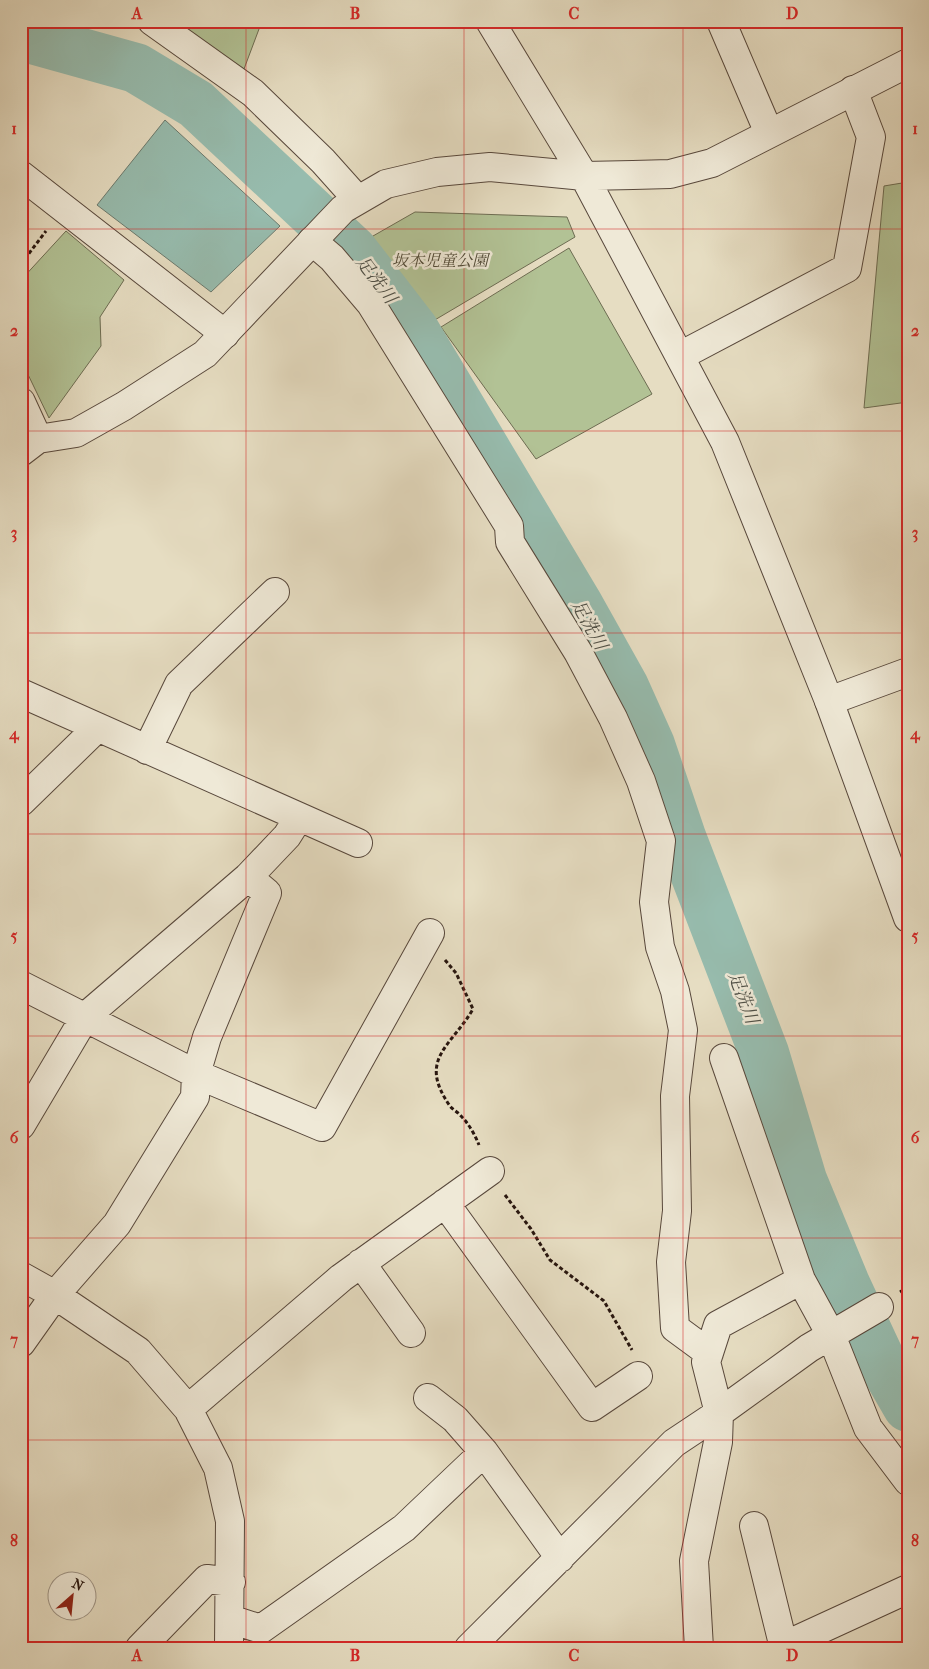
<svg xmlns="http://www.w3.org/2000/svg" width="929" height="1669" font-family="'IM FELL French Canon','Noto Serif JP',serif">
<rect width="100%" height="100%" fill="#e6ddc2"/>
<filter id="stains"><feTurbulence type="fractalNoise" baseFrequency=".004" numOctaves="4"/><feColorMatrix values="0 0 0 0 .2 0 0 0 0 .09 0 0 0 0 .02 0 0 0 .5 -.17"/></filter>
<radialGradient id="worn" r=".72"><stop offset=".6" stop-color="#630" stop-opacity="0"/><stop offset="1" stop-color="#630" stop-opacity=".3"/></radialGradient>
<path fill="#b2c295" stroke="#6d6c52" d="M170,21H262L244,69Z
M908,182V402L864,408L884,186Z
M415,212L567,217L575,237L428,324L366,240Z
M66,231L124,280L100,317L101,346L49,418L21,360V280Z
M569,248L652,394L536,459L441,327Z"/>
<path fill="#97bcae" stroke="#6b7a6e" d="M165,120L280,226L211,292L97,205Z"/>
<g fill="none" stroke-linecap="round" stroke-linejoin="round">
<path stroke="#97bcae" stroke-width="50" d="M21,36L136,68L196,104L353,251L414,330L577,603L624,687L650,745L681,837L764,1053L802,1180L845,1284L879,1357L908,1407"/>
<defs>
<path id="minor" d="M152,21L253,93L323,161L357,199
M721,21L769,133
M21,175L225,334
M312,241L332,258L371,304L509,526L510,542L578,652L613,718L641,781L661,841L654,902L660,947L675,991L683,1030L675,1096L677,1211L671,1262L675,1328L709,1353
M680,356L847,268L871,137L853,90
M21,402L38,439
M21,693L358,843
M829,701L908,672
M147,750L179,684L275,592
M21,802L97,728
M21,985L196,1074L322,1127L430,933
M724,1058L801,1280L831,1335L868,1428L908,1481
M21,1125L85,1017L248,877L287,836L299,817
M445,1203L592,1407L638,1376
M361,1263L411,1333
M21,1276L55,1295L138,1351L188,1409L218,1468L230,1521L229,1648
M801,1280L718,1325L706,1362L719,1413L809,1348L879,1307
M21,1343L55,1295L117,1224L195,1097L196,1074L207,1037L267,893L248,877
M428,1398L455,1419L484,1452L560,1558
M188,1409L341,1278L490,1171
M754,1526L784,1648
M230,1619L261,1629L404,1528L484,1452
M784,1646L908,1589
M140,1648L207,1579L231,1582
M469,1648L674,1443L719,1413L718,1442L694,1561L699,1648"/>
<path id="tertiary" d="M490,21L584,176L725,442L829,701L908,918
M21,452L38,439L76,433L124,406L205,354L343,209L386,184L437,172L490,167L584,176L633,175L670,174L712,163L908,63"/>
</defs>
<use href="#minor" stroke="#58483c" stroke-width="30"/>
<use href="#tertiary" stroke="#58483c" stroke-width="30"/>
<path stroke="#28160f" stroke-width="3" stroke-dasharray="4 2.5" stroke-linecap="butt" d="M21,264L46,231
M445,960L456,973L473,1009C451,1047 417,1059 450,1106C453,1110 458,1112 461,1116C469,1124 475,1135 479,1145
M505,1195L531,1229L550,1260L604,1301L632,1350
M900,1292L908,1287"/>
<use href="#minor" stroke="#efe9d7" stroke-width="28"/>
<use href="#tertiary" stroke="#efe9d7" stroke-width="28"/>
</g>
<path fill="none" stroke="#d62828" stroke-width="1" stroke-opacity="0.55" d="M246,21V1648M464,21V1648M683,21V1648M21,229H908M21,431H908M21,633H908M21,834H908M21,1036H908M21,1238H908M21,1440H908"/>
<g text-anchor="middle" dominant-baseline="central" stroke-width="5" stroke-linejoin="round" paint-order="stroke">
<g font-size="16" font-style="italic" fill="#514a37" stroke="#efe9d7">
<text x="440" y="260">坂本児童公園</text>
</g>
<g font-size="18" font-style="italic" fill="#4f5047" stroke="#efe9d7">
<text transform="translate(376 280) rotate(53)">足洗川</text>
<text transform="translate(589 625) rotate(61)">足洗川</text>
<text transform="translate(743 998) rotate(69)">足洗川</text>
</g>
</g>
<rect width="929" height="1669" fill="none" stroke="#e6ddc2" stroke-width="55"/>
<g transform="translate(72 1596) rotate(27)"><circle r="24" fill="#efe9d7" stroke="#9f9587"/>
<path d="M0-4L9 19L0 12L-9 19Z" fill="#8f2418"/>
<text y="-8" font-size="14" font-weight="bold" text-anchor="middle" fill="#28160f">N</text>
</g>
<rect x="28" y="28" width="874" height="1614" fill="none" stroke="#d62828" stroke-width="2"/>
<g font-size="16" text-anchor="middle" font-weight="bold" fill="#d62828">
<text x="137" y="19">A</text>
<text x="355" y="19">B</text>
<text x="574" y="19">C</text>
<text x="792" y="19">D</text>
<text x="14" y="134">1</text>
<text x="915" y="134">1</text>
<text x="14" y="336">2</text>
<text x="915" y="336">2</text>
<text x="14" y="538">3</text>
<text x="915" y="538">3</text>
<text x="14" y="739">4</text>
<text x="915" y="739">4</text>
<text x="14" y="941">5</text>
<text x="915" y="941">5</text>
<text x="14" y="1143">6</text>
<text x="915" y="1143">6</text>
<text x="14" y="1345">7</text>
<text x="915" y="1345">7</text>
<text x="14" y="1546">8</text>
<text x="915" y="1546">8</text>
<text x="137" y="1661">A</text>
<text x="355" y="1661">B</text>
<text x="574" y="1661">C</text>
<text x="792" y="1661">D</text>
</g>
<rect width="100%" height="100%" filter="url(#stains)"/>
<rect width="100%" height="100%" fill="url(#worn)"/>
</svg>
